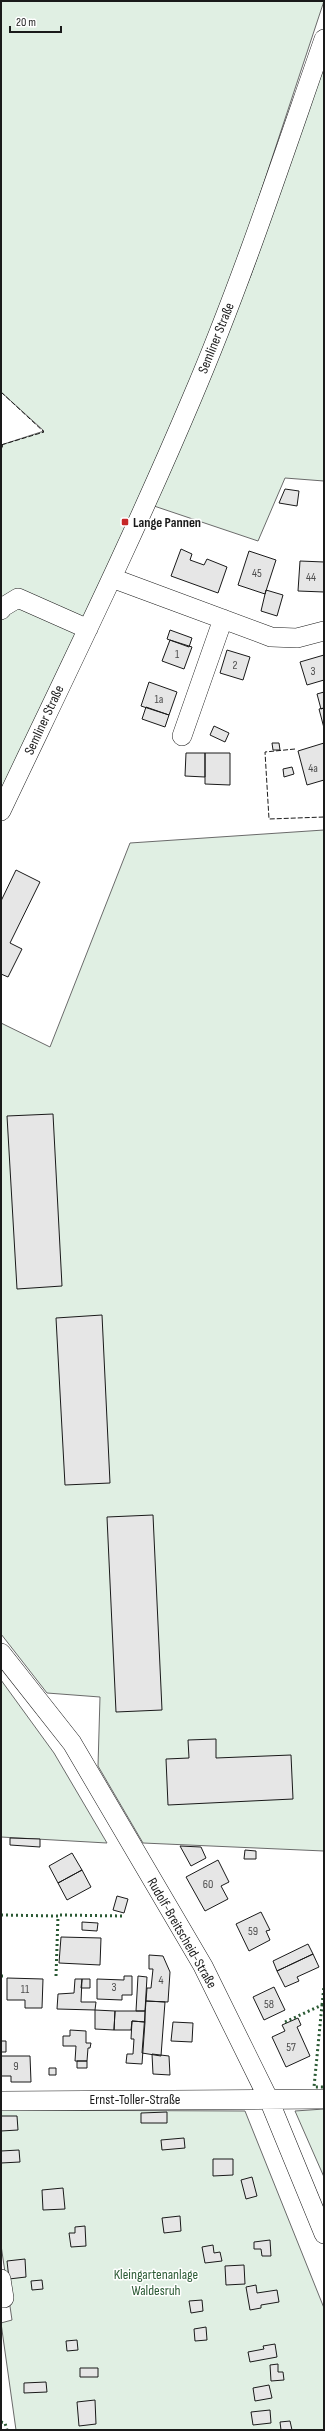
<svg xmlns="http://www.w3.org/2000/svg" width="325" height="2431" font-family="'Sofia Sans Condensed',sans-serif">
<rect width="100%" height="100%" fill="#fff"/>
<path fill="#e0efe3" stroke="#6a6a6a" d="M1,1H324L234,273L200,359L120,540L1,794V445L44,431L1,392Z
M324,66V481L285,478L258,541L154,506L251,275Z
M324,830V1851L143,1843L98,1766L100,1697L47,1693L1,1634V1023L50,1047L130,843Z
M1,1680L54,1753L107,1843L1,1837Z
M324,2109V2177L295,2111Z
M1,2110L245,2111L324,2308V2430H16L1,2323L12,2320L1,2245Z"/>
<path fill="#e6e6e6" stroke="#1a1a1a" d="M285,489L299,491L297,506L279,503Z
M181,549L192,554L190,560L204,565L207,559L227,567L218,593L171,576Z
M249,551L276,560L265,594L238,585Z
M300,561L324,562V592L298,591Z
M266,590L283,595L277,616L261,611Z
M170,630L192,638L189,647L167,639Z
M170,640L192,647L184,669L162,661Z
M227,650L250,657L243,680L220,673Z
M324,655V680L307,685L300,662Z
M149,682L177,692L169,715L141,706Z
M324,692V708L321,709L317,694Z
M146,707L169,715L165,727L142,719Z
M324,708V728L319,709Z
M214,726L229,733L225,742L210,735Z
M272,743H279L280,750H273Z
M324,743V780L307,785L298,751Z
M186,753H205V777L185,776Z
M205,753H230V785L205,784Z
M292,767L294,774L284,777L283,769Z
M16,870L40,882L10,943L22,949L8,977L1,974V901Z
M53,1114L62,1286L17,1289L7,1116Z
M102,1315L110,1483L65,1485L56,1318Z
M153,1515L162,1710L116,1712L107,1517Z
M216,1739V1758L291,1755L293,1799L168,1805L166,1759L189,1758L188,1740Z
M10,1838L40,1839V1847L10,1845Z
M180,1846L201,1847L206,1858L191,1866Z
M245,1850L256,1851V1859H244Z
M72,1853L82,1870L58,1883L49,1866Z
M218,1860L229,1882L221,1886L228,1899L205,1911L186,1877Z
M82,1870L91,1887L67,1900L58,1883Z
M117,1896L128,1899L124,1913L113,1910Z
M261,1912L270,1930L266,1931L270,1940L249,1951L236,1924Z
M82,1922L98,1923L97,1931L82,1930Z
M61,1937L101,1938L100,1965L59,1963Z
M308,1944L313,1954L277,1971L273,1961Z
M313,1954L319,1967L297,1977L299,1981L285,1987L277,1971Z
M149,1955L163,1956L170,1972L168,2002L146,2001L147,1988H151L153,1969H149Z
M124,1976H132V1995H122V2000L97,1999V1979L124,1980Z
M138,1976L147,1977L145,2011H136Z
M7,1978L43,1979L42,2008H25V2000H7Z
M75,1979H82L81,2002H96L95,2010L57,2009L58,1994L74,1993Z
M82,1979H90V1988H81Z
M274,1987L285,2010L264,2020L253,1997Z
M146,2001L165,2002L161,2056L142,2053Z
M95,2010L115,2011L114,2030L95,2029Z
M115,2011H145V2022L132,2021L131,2030H114Z
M298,2018L301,2025L297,2027L310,2056L286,2067L272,2037L285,2031L282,2025Z
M132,2021L145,2022L142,2064L126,2063L127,2054H133L134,2039H131Z
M173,2022L193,2023L192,2042L171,2041Z
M70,2030L86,2031V2043H91L90,2048H88L87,2061H75L76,2046H63V2036H70Z
M1,2041H6V2052H1Z
M152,2054L169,2056L170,2075L153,2074Z
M1,2056H30L31,2082H11V2076H1Z
M77,2061H87V2068H77Z
M49,2068H56V2075H49Z
M167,2112V2123H141V2113Z
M1,2116H17L18,2130L1,2131Z
M184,2138L185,2148L162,2150L161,2140Z
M19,2150L20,2162L1,2163V2151Z
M213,2159H233V2175L213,2176Z
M252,2177L257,2196L246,2199L241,2180Z
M63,2188L65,2209L43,2210L42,2190Z
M180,2216L181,2231L164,2233L162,2218Z
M85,2226L86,2246L71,2247L69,2233H75V2227Z
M270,2240L271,2256H262L261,2249H254V2242Z
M213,2245L214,2253L220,2252L222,2261L205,2263L202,2247Z
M25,2259L26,2277L9,2279L7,2261Z
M244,2265L245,2284L226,2285L225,2266Z
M42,2280L43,2289L32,2290L31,2281Z
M256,2285L257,2293L277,2290L279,2302L261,2305V2308L250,2310L246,2287Z
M202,2300L203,2311L191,2313L189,2301Z
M206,2327L207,2340L195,2341L194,2329Z
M77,2340L78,2350L67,2351L66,2341Z
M275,2344L277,2357L250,2362L248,2352L264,2349L263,2346Z
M278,2364V2372H283L284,2380L271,2381L270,2365Z
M80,2368H98V2377H80Z
M46,2382L47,2392L24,2393V2383Z
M269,2385L272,2398L255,2401L253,2388Z
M95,2400L96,2424L79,2426L77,2402Z
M270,2410L271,2423L253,2425L251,2412Z
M290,2421L292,2430H281L280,2422Z"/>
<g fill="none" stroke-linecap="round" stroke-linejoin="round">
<defs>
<path id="minor" d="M112,578L271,637L297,638L324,631
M1,610L3,607L18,598L88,629
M182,736L223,619
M1,811C66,674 133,538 192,398C242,281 282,159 324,39
M1,1653L72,1743L203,1966L269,2100L324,2234
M1,2101L324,2099
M1,2279L4,2298"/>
</defs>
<use href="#minor" stroke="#1a1a1a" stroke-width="20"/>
<use href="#minor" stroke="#fff" stroke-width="19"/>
<path stroke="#2b5a34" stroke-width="3" stroke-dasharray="2 3" stroke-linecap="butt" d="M1,1915L58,1916L56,1976
M60,1915L123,1916
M1,1976H6
M322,2005L324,1986
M285,2022L322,2005L314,2087H324
M1,2422L5,2423L7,2430"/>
<path stroke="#1a1a1a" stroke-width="1" stroke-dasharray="5 2" stroke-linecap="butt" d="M1,392L44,432L1,445
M295,749L265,752L269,819L324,817"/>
<path stroke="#1a1a1a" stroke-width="2" d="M1,448L2,446"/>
</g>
<rect fill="#c62828" stroke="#fff" stroke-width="1.5" x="121" y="518" width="8" height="8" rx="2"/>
<g text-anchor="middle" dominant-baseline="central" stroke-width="3" stroke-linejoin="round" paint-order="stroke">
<g font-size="12" fill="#4d4d4d">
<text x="257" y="573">45</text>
<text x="311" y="577">44</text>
<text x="177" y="654">1</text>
<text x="235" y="665">2</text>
<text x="313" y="671">3</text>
<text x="159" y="699">1a</text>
<text x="313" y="768">4a</text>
<text x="208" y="1884">60</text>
<text x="253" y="1931">59</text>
<text x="161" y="1980">4</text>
<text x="114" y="1987">3</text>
<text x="25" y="1989">11</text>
<text x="269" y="2004">58</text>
<text x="291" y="2047">57</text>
<text x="16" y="2066">9</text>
</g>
<g font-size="14" fill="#1a1a1a" stroke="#fff">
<text transform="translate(216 338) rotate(-68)">Semliner Straße</text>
<text transform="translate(44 720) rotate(-65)">Semliner Straße</text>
<text transform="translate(182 1933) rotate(60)">Rudolf-Breitscheid-Straße</text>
<text x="135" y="2099">Ernst-Toller-Straße</text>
</g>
<g font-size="14" font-weight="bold" fill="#1a1a1a" stroke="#fff" text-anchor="start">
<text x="133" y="522">Lange Pannen</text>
</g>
<g font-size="14" fill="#2b5a34" stroke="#fff">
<text x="156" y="2274">Kleingartenanlage<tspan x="156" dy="16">Waldesruh</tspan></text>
</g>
</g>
<rect width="325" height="2431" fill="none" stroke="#1a1a1a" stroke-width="4"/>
<path d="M10 26v6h51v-6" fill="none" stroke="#1a1a1a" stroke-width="2"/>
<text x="16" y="26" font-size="12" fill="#1a1a1a" stroke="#ffffff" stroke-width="3" paint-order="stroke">20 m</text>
</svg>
